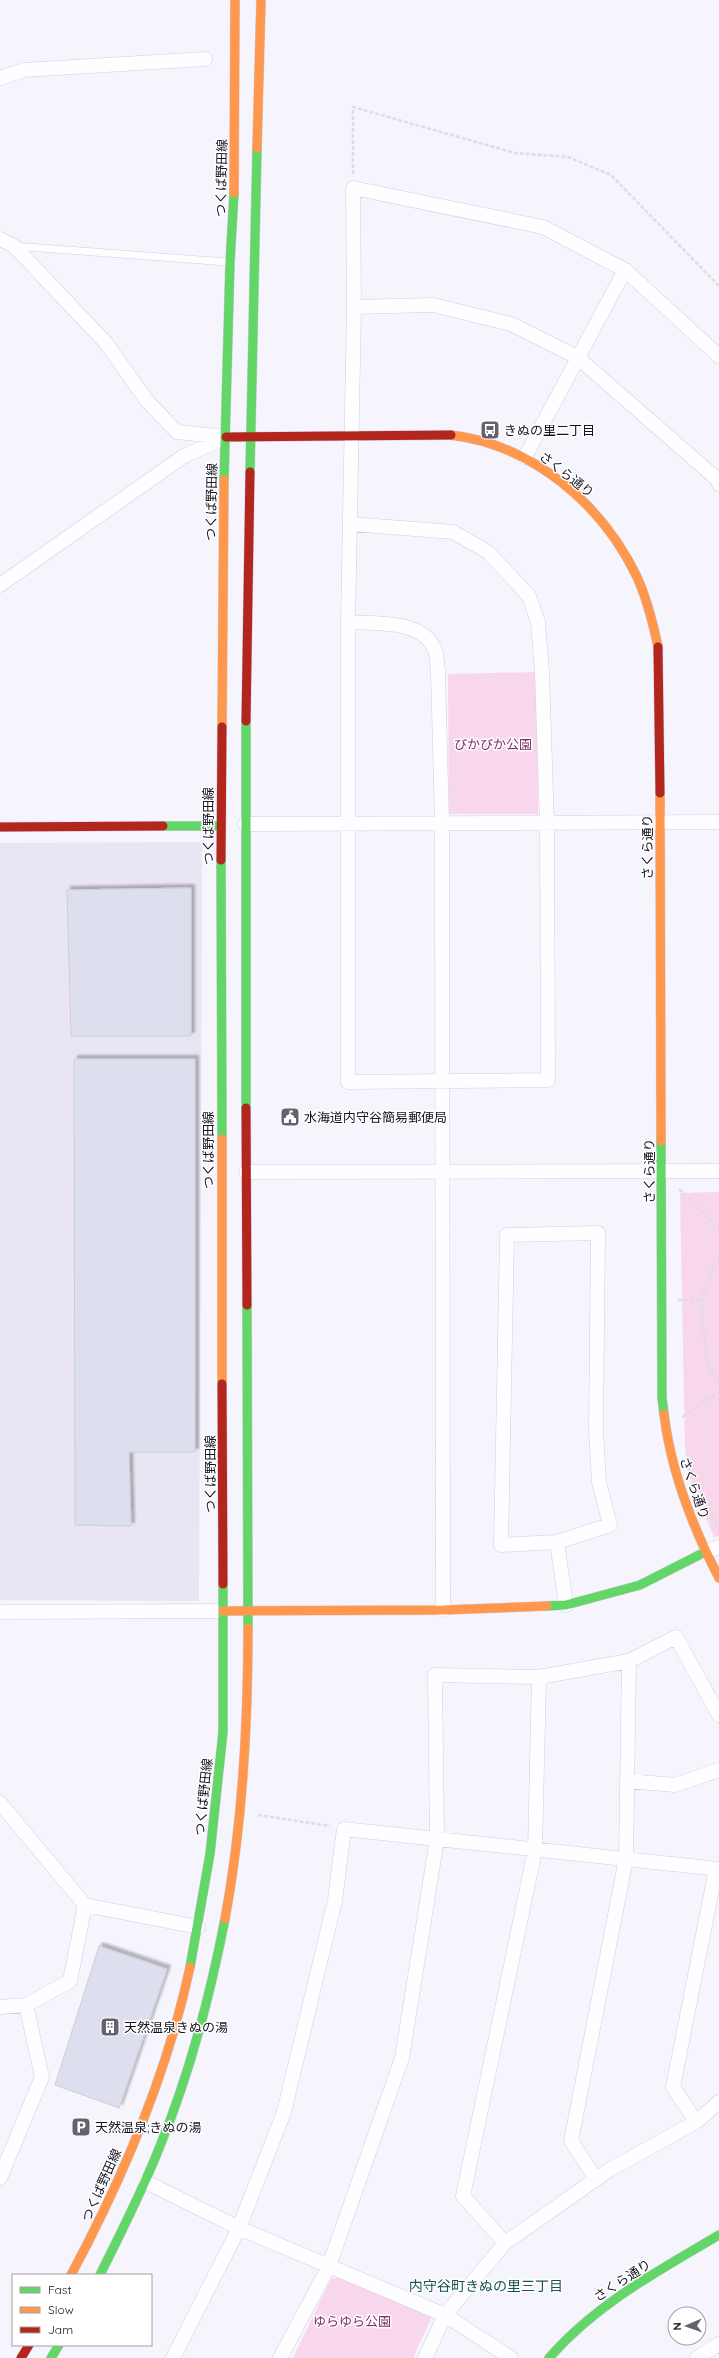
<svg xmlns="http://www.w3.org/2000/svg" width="719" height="2358" font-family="Quicksand,'Noto Sans JP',sans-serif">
<defs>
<filter id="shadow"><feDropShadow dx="3.5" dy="-3.5" stdDeviation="1" flood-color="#0004"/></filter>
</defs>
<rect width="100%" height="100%" fill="#f6f4fc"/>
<path fill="#e9e5f2" d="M202,842L199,1601L0,1600V843Z"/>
<path fill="#f8d7ed" d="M537,672L538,814H449L448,674Z
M719,1192V1536L714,1537L689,1477L685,1450L680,1193Z
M342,2277L432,2316L413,2358H293L331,2279Z"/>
<path fill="#dedfee" stroke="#cdced8" filter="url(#shadow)" d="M191,888V1036H71L67,890Z
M74,1059H195V1452H129L131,1526L75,1525Z
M99,1946L167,1969L119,2108L55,2085Z"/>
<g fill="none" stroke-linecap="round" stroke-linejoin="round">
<defs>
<path id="lane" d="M14,246L227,262"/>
<path id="street" d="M0,78L24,70L205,59
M0,239L14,246L106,343L147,401L177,432L226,437
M354,307L433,305L511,324L577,357L717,479L719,484
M525,457L625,270
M351,524L453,532L488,552L529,596L538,622L542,672L547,824L548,1080L348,1082V622L354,307L353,188L543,227L625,270L719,356
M0,585L184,456L224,438
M348,622C375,624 423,619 435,650C437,656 437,665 438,672L442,823L443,1610
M245,824L719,822
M246,1172L719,1171
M598,1233L596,1431L599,1482L610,1525L557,1542L501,1545L507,1235Z
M557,1542L566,1605
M705,1552L719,1547
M0,1612L223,1611
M627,1781L675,1785L719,1770
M0,1803L85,1905L198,1927
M0,2007L26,2005
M696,2122L673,2087L716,1869
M0,2178L42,2077L26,2005L70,1981L85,1905
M596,2179L571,2141L626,1859L629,1661
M146,2182L239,2228L445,2315L511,2358
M505,2243L463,2196L535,1850L539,1677
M173,2358L239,2228L284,2112L335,1900L344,1829L437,1839L435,1675L539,1677L629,1661L676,1637L719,1715
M280,2358L329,2266L402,2058L437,1839L719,1869
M425,2358L445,2315L505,2243L609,2170L696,2122L719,2102
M697,2358L719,2344"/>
<path id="fast" d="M250,472L257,148
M224,480L230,263L234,193
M163,826H221
M221,860L222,1139
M246,1108V721
M661,1141L662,1398L664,1414
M247,1305L248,1628
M547,1606L566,1605L640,1585L705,1552
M190,1967L210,1854L223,1732V1584
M100,2275C121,2232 143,2190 160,2146C190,2073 210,1996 225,1919
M51,2358L59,2345
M549,2358C596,2304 658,2271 719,2235"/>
<path id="slow" d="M257,148L261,0
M234,193L235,0
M451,435C533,445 602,504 637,577C647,599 653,623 658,647
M222,727L224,480
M660,793L661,1141
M222,1139V1384
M664,1414C671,1472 692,1526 719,1578
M223,1611L443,1610L547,1606
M225,1919C243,1822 248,1726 248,1628
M71,2275C123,2178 167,2075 190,1967"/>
<path id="jam" d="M226,437L451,435
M658,647L660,793
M246,721L250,472
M0,827L163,826
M221,860L222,727
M246,1108L247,1305
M222,1384L223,1584
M21,2358L29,2345"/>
</defs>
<use href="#lane" stroke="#d2cfd9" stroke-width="8"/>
<use href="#street" stroke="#d2cfd9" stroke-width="15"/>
<use href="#fast" stroke="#d2cfd9" stroke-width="10"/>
<use href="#slow" stroke="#d2cfd9" stroke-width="10"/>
<use href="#jam" stroke="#d2cfd9" stroke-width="10"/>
<path stroke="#dedde0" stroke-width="2.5" stroke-dasharray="4 2" stroke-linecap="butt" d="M353,174V107L515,153L568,157L611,175L719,286
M679,1189L719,1229
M719,1260L713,1268L701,1300L707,1364L719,1382
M678,1300H701
M682,1417L719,1392
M706,1502L718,1527
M258,1815L330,1826"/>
<use href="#lane" stroke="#fefdff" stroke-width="7"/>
<use href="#street" stroke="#fefdff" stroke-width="14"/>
<use href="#fast" stroke="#63d668" stroke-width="9"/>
<use href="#slow" stroke="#ff974d" stroke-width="9"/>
<use href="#jam" stroke="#b3261e" stroke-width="9"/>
</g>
<defs>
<symbol id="bus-square" viewBox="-11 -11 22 22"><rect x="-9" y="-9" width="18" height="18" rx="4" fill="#64626c" stroke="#fff"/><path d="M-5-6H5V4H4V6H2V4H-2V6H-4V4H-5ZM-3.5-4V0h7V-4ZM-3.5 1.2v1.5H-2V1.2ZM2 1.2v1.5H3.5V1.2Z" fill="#fff"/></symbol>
<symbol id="civic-square" viewBox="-11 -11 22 22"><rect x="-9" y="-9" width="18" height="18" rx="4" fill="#64626c" stroke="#fff"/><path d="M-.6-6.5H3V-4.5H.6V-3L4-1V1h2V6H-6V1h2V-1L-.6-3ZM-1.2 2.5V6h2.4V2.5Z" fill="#fff"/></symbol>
<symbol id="building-square" viewBox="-11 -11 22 22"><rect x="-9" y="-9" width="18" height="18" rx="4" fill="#64626c" stroke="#fff"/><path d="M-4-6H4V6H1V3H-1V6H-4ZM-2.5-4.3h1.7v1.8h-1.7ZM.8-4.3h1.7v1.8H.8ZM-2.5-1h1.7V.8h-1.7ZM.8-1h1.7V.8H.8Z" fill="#fff"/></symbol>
<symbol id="parking-square" viewBox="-11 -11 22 22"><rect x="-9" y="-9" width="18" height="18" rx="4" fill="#64626c" stroke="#fff"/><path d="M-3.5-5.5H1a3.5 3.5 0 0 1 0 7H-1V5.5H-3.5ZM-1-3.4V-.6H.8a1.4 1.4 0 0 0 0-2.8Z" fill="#fff"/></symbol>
</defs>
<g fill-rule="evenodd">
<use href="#bus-square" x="479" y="419" width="22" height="22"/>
<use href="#civic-square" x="279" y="1106" width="22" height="22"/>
<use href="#building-square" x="99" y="2016" width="22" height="22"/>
<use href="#parking-square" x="70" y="2116" width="22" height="22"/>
</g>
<g text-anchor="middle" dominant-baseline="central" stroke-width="3" stroke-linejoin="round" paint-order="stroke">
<g font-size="13" fill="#16131e" stroke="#fff">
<text transform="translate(221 178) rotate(-89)">つくば野田線</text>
<text transform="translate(567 474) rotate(38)">さくら通り</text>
<text transform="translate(211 502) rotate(-89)">つくば野田線</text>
<text transform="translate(208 826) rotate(-90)">つくば野田線</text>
<text transform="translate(647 847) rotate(-90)">さくら通り</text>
<text transform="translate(208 1150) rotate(-90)">つくば野田線</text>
<text transform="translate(649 1171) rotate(-90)">さくら通り</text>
<text transform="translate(210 1474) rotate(-90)">つくば野田線</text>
<text transform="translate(695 1488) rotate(71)">さくら通り</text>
<text transform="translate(203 1797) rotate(-84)">つくば野田線</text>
<text transform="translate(101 2185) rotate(-66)">つくば野田線</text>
<text transform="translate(622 2280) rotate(-33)">さくら通り</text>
</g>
<g font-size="13" fill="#16131e" stroke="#fff" text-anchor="start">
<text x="504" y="430">きぬの里二丁目</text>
<text x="304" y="1117">水海道内守谷簡易郵便局</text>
<text x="124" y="2027">天然温泉きぬの湯</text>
<text x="95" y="2127">天然温泉;きぬの湯</text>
</g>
<g font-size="13" fill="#822f66" stroke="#fff">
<text x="493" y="744">ぴかぴか公園</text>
<text x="352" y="2321">ゆらゆら公園</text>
</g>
<g font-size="14" fill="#1a5551" stroke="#fff">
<text x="486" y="2286">内守谷町きぬの里三丁目</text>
</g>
</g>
<rect x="12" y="2274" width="140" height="72" fill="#ffffff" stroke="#a2a1a5"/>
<rect x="20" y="2287" width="20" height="6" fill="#63d668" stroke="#a2a1a5"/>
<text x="48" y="2294" font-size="12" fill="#16131e">Fast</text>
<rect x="20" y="2307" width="20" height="6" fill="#ff974d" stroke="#a2a1a5"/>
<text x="48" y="2314" font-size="12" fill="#16131e">Slow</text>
<rect x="20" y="2327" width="20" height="6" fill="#b3261e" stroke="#a2a1a5"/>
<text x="48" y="2334" font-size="12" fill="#16131e">Jam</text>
<g transform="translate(687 2326) rotate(268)"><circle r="19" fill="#ffffff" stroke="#a2a1a5"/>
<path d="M0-3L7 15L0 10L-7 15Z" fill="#64626c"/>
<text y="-6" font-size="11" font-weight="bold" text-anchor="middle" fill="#16131e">N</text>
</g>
</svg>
